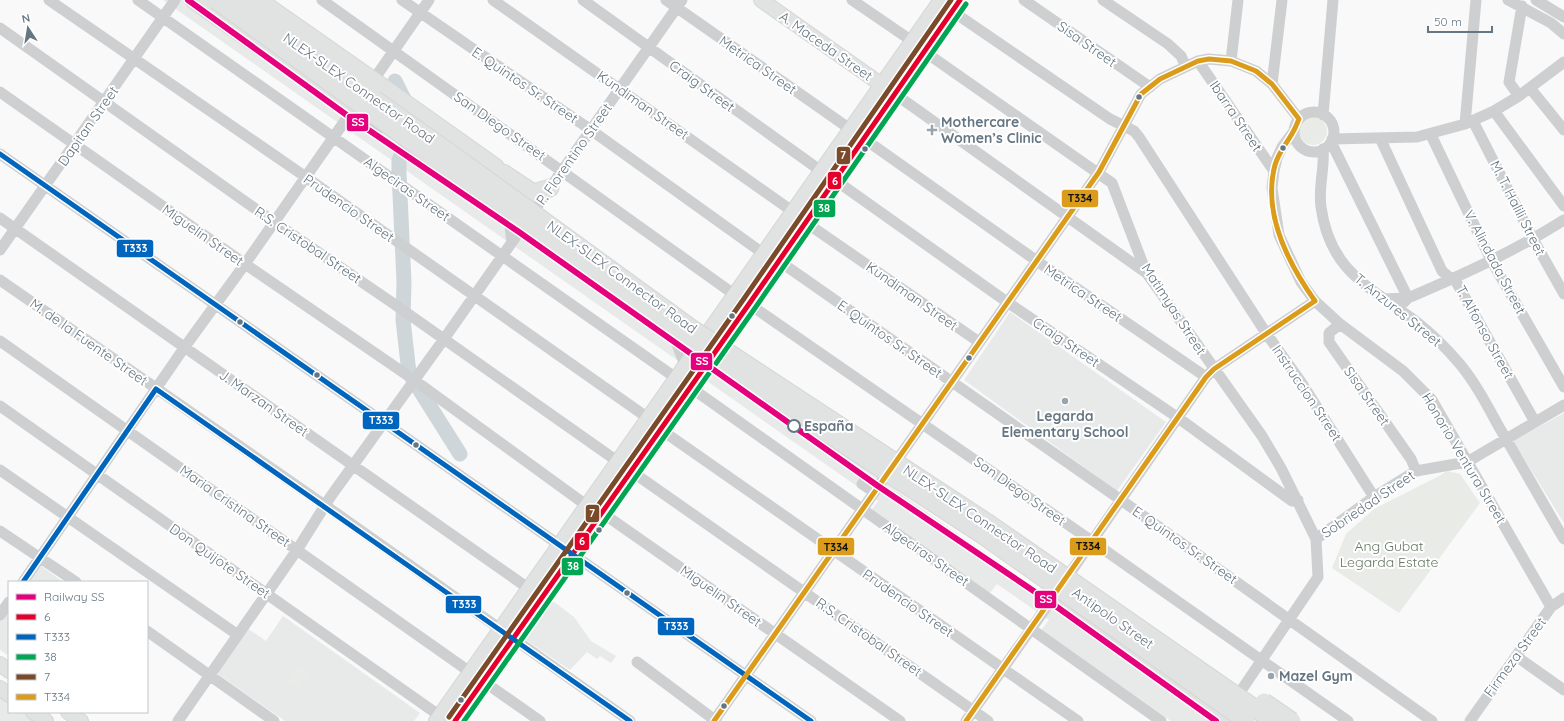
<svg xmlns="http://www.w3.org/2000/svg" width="1564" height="721" font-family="Quicksand,sans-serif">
<rect width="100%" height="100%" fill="#f9f9f9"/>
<path fill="#e8e9e9" d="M163,0H196L1225,721H1171L1041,630L1049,620L997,584L989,594L871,511L878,501Z
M1010,312L1166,422L1117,491L964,380Z
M1564,413V523L1513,441Z
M40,565L63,582H28Z
M553,601L574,617L591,641L616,656L611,663L600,656L597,659L587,652L570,670L526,640Z
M9,607V656L0,650V619Z
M283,616L420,713L414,721H285L215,672L247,628L266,641Z
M0,696L9,702V712H24L38,721H0Z"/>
<path fill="#e8ebe6" d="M1299 131a14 14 0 1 1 28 0a14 14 0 1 1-28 0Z
M1447,471L1460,474L1480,503L1399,613L1332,568L1346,534L1374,509L1439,476Z
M299,664L311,672L299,690L286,682Z"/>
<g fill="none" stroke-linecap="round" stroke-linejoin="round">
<path stroke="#ced6d9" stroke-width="15" d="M395,81L408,107
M414,129L399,160V173L404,282L403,320L409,373L460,454"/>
<defs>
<path id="major" d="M761,0L889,90
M0,664L9,671
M0,688L9,695
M33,712L46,721
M68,712L81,721
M436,721L941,0
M455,721L749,304L960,0"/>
<path id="highway" d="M194,0L352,111
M378,84L495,167L520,203
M503,173L533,193L550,188
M1063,584V600L1071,611L1227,721"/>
</defs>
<use href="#major" stroke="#d5d6d7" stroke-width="16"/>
<use href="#highway" stroke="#d5d6d6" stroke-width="19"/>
<path stroke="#cecfd0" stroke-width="11" d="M49,0L300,173L648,418
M138,0L676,378
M322,0L735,295
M402,0L591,130L764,254
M493,0L792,211
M583,0L821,171
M666,0L850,129
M852,0L912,41
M1024,0L1150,87
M1103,0L1168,44L1181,56L1185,65
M1508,0L1551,23L1564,34
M1536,0L1564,17
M952,11L1110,119L1134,131L1139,137L1266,333L1301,382L1374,497
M0,28L274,222L397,306L617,461
M925,52L1112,183L1146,272L1262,436L1281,468L1316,539
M1198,61L1274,171
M1231,61L1238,0
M1272,84L1282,0
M370,85L429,0
M1530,88L1564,130
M0,92L248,266L407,375
M895,94L1145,272
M1519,96L1509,82L1522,6
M352,111L380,128
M1494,111L1564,206
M1294 132a20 20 0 1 1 40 0a20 20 0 1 1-40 0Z
M1323,115L1333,0
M1473,121L1533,239L1564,294
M1465,124L1476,0
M1294,131L1282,147L1277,158L1274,171L1272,188L1279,235L1301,282L1315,301L1340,324L1403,371L1432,400L1551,607
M1431,135L1491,260L1564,387
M863,138L1044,266L1206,377
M1380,138L1442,271L1449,277L1454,278L1535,422
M1332,139L1417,137L1465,124L1494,111L1519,96L1564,62
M1331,142L1408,298L1383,299
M1323,149C1325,168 1318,187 1321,207C1330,273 1371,287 1418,323C1432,334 1447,349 1459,363C1475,382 1487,405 1499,427C1521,464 1542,502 1564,539
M0,154L811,721
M835,180L1007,302L1177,417L1292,501L1298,500
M503,211L510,226L512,242
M0,218L528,588
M805,222L979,342
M0,250L175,0
M779,261L1121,500L1432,721
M0,280L336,513L630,721
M1403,303L1408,298C1462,275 1515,251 1564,220
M749,304L1086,537L1348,721
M1340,324L1329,333V342L1411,459L1416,471
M673,334L685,365
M0,341L470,672
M421,385L586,505
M690,387L1161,721
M0,406L440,716
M660,429L1078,721
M0,470L238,635
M631,471L988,721
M862,484L874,492
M601,512L900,721
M0,531L76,582
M23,582L184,348L245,264L356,105
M0,615L9,602
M147,631L274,721
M1516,656L1564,690
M637,662L716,721
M483,681L540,721
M1234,701L1318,577L1316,539L1374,497L1416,471L1467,462L1564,405
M178,721L297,550L331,496L444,339L682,0
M714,721L1099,172L1141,94L1160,79L1198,61L1209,59L1231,61L1256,71L1272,84L1299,119
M966,721L1043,612L1206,377L1214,369L1315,301
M1470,721L1551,607L1564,598"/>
<use href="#major" stroke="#e1e2e2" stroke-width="14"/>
<use href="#highway" stroke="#e1e2e2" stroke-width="17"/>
<defs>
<path id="highway-bridge" d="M216,0L684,340L984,536L1246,721
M235,0L456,157L691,328L991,525L1273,721
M258,0L378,84
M1264,702L1292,721"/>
</defs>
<use href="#highway-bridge" stroke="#d5d6d6" stroke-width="19" stroke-linecap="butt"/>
<use href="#highway-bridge" stroke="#e1e2e2" stroke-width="17"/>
<defs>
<path id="bus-1" d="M455,721L749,304L960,0"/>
<path id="bus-2" d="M0,154L811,721
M23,582L156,389L630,721"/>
<path id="bus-3" d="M464,721L755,308L966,4"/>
<path id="bus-4" d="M449,717L743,300L951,0"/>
<path id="bus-5" d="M714,721L1099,172L1141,94L1160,79L1198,61L1209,59L1231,61L1256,71L1272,84L1299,119C1297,123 1296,127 1294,130C1288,142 1279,151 1275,165C1262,213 1288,263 1315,301L1214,369L1206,377L966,721"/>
</defs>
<use href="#bus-1" stroke="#fff" stroke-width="8"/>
<use href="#bus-2" stroke="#fff" stroke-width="8"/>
<use href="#bus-3" stroke="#fff" stroke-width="8"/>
<use href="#bus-4" stroke="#fff" stroke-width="8"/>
<use href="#bus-5" stroke="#fff" stroke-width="8"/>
<use href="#bus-1" stroke="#e4002b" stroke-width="5"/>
<use href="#bus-2" stroke="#0065bd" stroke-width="5"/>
<use href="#bus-3" stroke="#00a651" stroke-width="5"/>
<use href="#bus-4" stroke="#7a4b2a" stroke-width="5"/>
<use href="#bus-5" stroke="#da9c1a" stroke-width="5"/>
<defs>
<path id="rail-1" d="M188,0L348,116L519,232L878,486L1050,602L1216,721"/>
</defs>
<use href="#rail-1" stroke="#fff" stroke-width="9"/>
<use href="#rail-1" stroke="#e5007d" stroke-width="6"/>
</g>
<g fill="#657683" stroke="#fff" stroke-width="1.5">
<circle cx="1139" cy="97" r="3.5"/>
<circle cx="1283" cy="148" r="3.5"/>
<circle cx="865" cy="149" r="3.5"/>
<circle cx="732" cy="316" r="3.5"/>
<circle cx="240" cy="322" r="3.5"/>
<circle cx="969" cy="358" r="3.5"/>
<circle cx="317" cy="375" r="3.5"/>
<circle cx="416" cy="445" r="3.5"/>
<circle cx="599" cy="530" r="3.5"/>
<circle cx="627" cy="593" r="3.5"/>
<circle cx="461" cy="700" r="3.5"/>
<circle cx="724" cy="706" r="3.5"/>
</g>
<g fill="#99a4ac" stroke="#fff" stroke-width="1.5">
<path d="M930 124h4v4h4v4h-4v4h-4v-4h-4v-4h4z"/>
<circle cx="1065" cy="401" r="4"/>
<circle cx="1271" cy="676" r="4"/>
</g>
<circle fill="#fff" stroke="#657683" stroke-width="2" cx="794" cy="426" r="6"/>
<g text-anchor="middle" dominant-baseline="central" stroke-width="4" stroke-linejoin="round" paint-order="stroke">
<g font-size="14" fill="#657683" stroke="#fff">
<text transform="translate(1087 44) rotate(35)">Sisa Street</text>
<text transform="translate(826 46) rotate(35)">A. Maceda Street</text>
<text transform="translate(758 65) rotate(35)">Metrica Street</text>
<text transform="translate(525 85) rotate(34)">E. Quintos Sr. Street</text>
<text transform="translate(702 86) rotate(36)">Craig Street</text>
<text transform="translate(359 88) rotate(35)">NLEX-SLEX Connector Road</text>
<text transform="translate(643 105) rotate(35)">Kundiman Street</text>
<text transform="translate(1236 116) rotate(56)">Ibarra Street</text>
<text transform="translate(88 126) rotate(-55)">Dapitan Street</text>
<text transform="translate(500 126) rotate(35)">San Diego Street</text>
<text transform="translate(574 154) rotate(-55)">P. Florentino Street</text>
<text transform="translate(407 189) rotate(35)">Algeciras Street</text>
<text transform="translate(349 208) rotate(35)">Prudencio Street</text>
<text transform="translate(1518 208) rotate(63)">M. T. Halili Street</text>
<text transform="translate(203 235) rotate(35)">Miguelin Street</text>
<text transform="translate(308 245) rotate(34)">R.S. Cristobal Street</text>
<text transform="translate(1495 262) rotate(62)">V. Alindada Street</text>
<text transform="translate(622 277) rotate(36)">NLEX-SLEX Connector Road</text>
<text transform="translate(1083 293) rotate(34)">Metrica Street</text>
<text transform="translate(912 296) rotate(35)">Kundiman Street</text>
<text transform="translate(1174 309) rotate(57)">Matimyas Street</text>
<text transform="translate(1398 310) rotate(39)">T. Anzures Street</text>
<text transform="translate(1485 332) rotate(61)">T. Alfonso Street</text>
<text transform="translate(890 339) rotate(35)">E. Quintos Sr. Street</text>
<text transform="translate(89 342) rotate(35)">M. de la Fuente Street</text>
<text transform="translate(1066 342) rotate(34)">Craig Street</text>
<text transform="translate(1307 393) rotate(56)">Instruccion Street</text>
<text transform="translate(1367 396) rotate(55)">Sisa Street</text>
<text transform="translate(264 403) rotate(35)">J. Marzan Street</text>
<text transform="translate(1464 458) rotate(59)">Honorio Ventura Street</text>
<text transform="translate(1020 491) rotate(35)">San Diego Street</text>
<text transform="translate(1368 504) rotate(-34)">Sobriedad Street</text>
<text transform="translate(235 506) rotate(35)">Maria Cristina Street</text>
<text transform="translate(980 519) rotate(34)">NLEX-SLEX Connector Road</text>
<text transform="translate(1185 545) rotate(35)">E. Quintos Sr. Street</text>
<text transform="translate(926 554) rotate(35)">Algeciras Street</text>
<text transform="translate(220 561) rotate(35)">Don Quijote Street</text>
<text transform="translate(721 596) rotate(35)">Miguelin Street</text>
<text transform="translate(908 603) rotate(35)">Prudencio Street</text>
<text transform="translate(1113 618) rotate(35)">Antipolo Street</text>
<text transform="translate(869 637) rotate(35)">R.S. Cristobal Street</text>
<text transform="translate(1515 657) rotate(-54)">Firmeza Street</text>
</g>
<g font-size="14" font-weight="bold" fill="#657683" stroke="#fff" text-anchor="start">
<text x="941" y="122">Mothercare<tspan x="941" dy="16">Women’s Clinic</tspan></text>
<text x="1065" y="416" text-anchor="middle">Legarda<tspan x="1065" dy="16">Elementary School</tspan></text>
<text x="1279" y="676">Mazel Gym</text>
</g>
<g font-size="14" font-weight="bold" fill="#657683" stroke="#fff" text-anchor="start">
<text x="804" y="426">España</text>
</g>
<g font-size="14" fill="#687a64" stroke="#fff">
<text x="1389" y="546">Ang Gubat<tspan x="1389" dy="16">Legarda Estate</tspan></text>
</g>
</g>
<g stroke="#fff" stroke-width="1.5">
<rect x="346" y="113" width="23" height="19" rx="4" fill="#e5007d"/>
<rect x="836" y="146" width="15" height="19" rx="4" fill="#7a4b2a"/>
<rect x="827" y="171" width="15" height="19" rx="4" fill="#e4002b"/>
<rect x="1061" y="189" width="38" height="19" rx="4" fill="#da9c1a"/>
<rect x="813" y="199" width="23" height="19" rx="4" fill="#00a651"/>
<rect x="116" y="239" width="38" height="19" rx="4" fill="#0065bd"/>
<rect x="690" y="352" width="23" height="19" rx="4" fill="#e5007d"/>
<rect x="362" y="411" width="38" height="19" rx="4" fill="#0065bd"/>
<rect x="585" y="504" width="15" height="19" rx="4" fill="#7a4b2a"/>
<rect x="574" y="532" width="16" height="19" rx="4" fill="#e4002b"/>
<rect x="1069" y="537" width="38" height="19" rx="4" fill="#da9c1a"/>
<rect x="817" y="537" width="38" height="19" rx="4" fill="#da9c1a"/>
<rect x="561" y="557" width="23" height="19" rx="4" fill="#00a651"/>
<rect x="1034" y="590" width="23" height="19" rx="4" fill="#e5007d"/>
<rect x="445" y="595" width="37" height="19" rx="4" fill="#0065bd"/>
<rect x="657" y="617" width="38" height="19" rx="4" fill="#0065bd"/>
</g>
<g font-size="11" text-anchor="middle" font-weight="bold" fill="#fff">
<text x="358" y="126">SS</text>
<text x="843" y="159">7</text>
<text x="835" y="185">6</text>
<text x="824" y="212">38</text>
<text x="135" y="252">T333</text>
<text x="702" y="365">SS</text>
<text x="381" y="424">T333</text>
<text x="592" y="517">7</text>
<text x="582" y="545">6</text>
<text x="573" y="570">38</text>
<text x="1046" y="603">SS</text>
<text x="464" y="608">T333</text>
<text x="676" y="630">T333</text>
</g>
<g font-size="11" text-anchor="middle" font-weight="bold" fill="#111">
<text x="1080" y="202">T334</text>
<text x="1088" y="550">T334</text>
<text x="836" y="551">T334</text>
</g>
<rect x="8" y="581" width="140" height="132" fill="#ffffff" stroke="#c1c8cd"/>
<rect x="16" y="594" width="20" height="6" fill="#e5007d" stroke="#c1c8cd"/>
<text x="44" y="601" font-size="12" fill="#657683">Railway SS</text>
<rect x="16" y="614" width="20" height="6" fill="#e4002b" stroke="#c1c8cd"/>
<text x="44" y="621" font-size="12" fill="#657683">6</text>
<rect x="16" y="634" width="20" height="6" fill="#0065bd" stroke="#c1c8cd"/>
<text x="44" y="641" font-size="12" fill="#657683">T333</text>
<rect x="16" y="654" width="20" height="6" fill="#00a651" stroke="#c1c8cd"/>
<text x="44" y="661" font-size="12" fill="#657683">38</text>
<rect x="16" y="674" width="20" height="6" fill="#7a4b2a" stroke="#c1c8cd"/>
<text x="44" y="681" font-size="12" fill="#657683">7</text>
<rect x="16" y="694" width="20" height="6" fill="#da9c1a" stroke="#c1c8cd"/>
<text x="44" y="701" font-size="12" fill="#657683">T334</text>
<g transform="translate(28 28) rotate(348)" stroke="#ffffff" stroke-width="3" paint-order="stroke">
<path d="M0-3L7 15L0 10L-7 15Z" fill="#657683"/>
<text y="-6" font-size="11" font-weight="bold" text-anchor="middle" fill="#657683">N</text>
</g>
<path d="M1428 26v6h64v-6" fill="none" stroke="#657683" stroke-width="2"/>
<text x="1434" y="26" font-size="12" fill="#657683" stroke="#ffffff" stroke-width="3" paint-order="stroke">50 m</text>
</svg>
